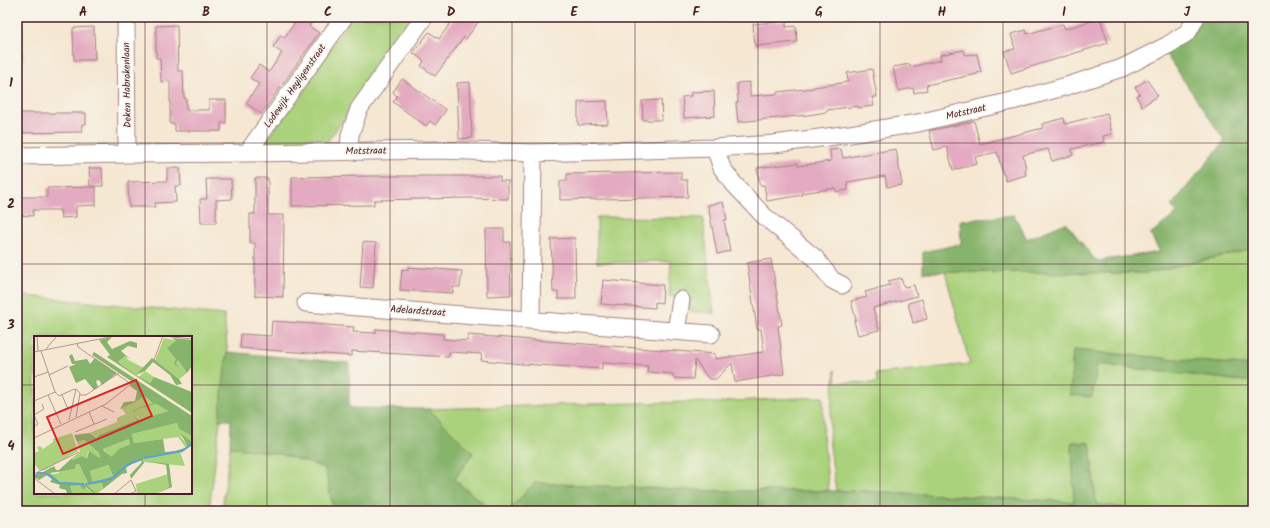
<svg xmlns="http://www.w3.org/2000/svg" width="1270" height="528" font-family="Kalam,sans-serif">
<rect width="100%" height="100%" fill="#f7f3e8"/>
<filter id="ink" filterUnits="userSpaceOnUse"><feTurbulence type="fractalNoise" baseFrequency=".025" numOctaves="2"/><feDisplacementMap in="SourceGraphic" scale="8" xChannelSelector="R" yChannelSelector="G"/><feConvolveMatrix kernelMatrix="1 2 1 2 8 2 1 2 1" color-interpolation-filters="sRGB"/></filter>
<filter id="wash" filterUnits="userSpaceOnUse"><feTurbulence type="fractalNoise" baseFrequency=".012" numOctaves="4" result="noise"/><feDisplacementMap in="SourceGraphic" scale="16" xChannelSelector="R" yChannelSelector="G"/><feGaussianBlur stdDeviation="0.9" result="paint"/><feColorMatrix in="noise" values="0 0 0 0 0 0 0 0 0 0 0 0 0 0 0 0 0 1.4 0 .05"/><feComposite in="paint" operator="in"/></filter>
<g filter="url(#wash)">
<rect width="100%" height="100%" fill="#f5e7d2"/>
<path fill="#aad27c" stroke="#7a7854" fill-rule="evenodd" d="M17,17H23L22,66H17Z
M352,17H418L327,142L322,145L272,146L269,144L267,140Z
M597,217L703,218L714,313L689,312L691,299L669,296L671,261L597,263Z
M1253,249V366L1073,350L1070,395L1092,396L1097,364L1253,382V511H1144L1096,505L1090,443H1072L1075,502L862,491H836L829,439L831,412L835,370L836,382L877,383L876,374L970,364L945,272L1147,273Z
M17,295L224,315L228,357L209,511H17ZM35,337H191V493H35Z
M823,397V435L829,491H712L535,483L507,511H493L454,480L473,453L429,409L589,404L692,402L720,403L732,401Z
M230,447L281,454L325,468L334,511H222Z"/>
<path fill="#87b46c" stroke="#686a4c" d="M1204,17H1253V249L1147,273L923,272V252L961,244L960,221L1014,215L1027,239L1066,223L1096,261L1160,252L1150,234L1178,213L1171,206L1225,141L1165,53Z
M1073,350L1253,366V382L1097,364L1092,397L1070,395Z
M227,352L349,363V408L429,409L473,453L454,480L493,511H334L325,468L281,454L230,447L231,420H219Z
M1072,442L1090,443L1096,504L1144,511H507L535,483L712,491H862L1074,502Z"/>
<g id="blocks">
<path fill="#e4aac1" d="M299,17H315L309,26L319,33L261,114L246,103L259,84L250,78L259,65L269,72L282,53L273,47L281,35L284,38Z
M455,17H482L466,39L464,37L435,76L421,66L424,61L413,53L429,32L439,39Z
M1100,18L1108,43L1011,73L1004,51L1015,49L1011,34L1026,30L1027,34L1063,24L1065,29Z
M786,21V27L796,26L797,42L755,46L753,24Z
M177,25L178,71H183L184,98H186V110H209V100H226V123H221V131H175V124H170V81L161,82L160,58H156V26Z
M94,27L95,60H74L73,28Z
M964,50L965,55L973,54V55L977,54L981,72L977,73V74L926,85L927,90L914,93L913,88L898,91L893,67L910,64V67L941,60L940,55Z
M872,69L877,97H872L874,106L858,108V106L827,110V112L808,115L738,122L736,103L738,102L737,83L750,82V96L777,94V92L814,88V87L848,82L847,73Z
M402,79L446,110L435,125L430,121L426,126L393,102L397,96L393,92Z
M1147,80L1158,96L1142,106L1136,96L1140,94L1135,87Z
M470,82L472,138L459,139L457,83Z
M714,91L715,116L684,118L682,97L691,96V92Z
M661,100L662,120H643L642,101Z
M607,101L608,124L578,125V102Z
M17,113H86V124H82V132L17,133Z
M1107,113L1112,134L1103,136L1104,142L1072,149V151L1073,155L1052,161L1048,149L1023,155L1026,169H1024L1026,175L1006,181L1004,174H1003L997,152L975,157L977,164L953,170L947,147L934,150L929,131L974,121L980,144L1043,128L1042,124L1064,118L1065,124Z
M841,149L843,158L896,149L902,185L887,187L885,176L847,182L848,190L836,192V188L802,193L803,195L767,201L764,185H760L757,168L798,163V166L831,161L830,150Z
M89,168H102L103,186H90Z
M167,168H180L181,186H175L176,202L155,203V207H129L128,182L167,181Z
M681,172V180H687L688,197L560,200V181H567V174Z
M374,176H500V181H508V199L467,198L374,200V205L292,206V177Z
M255,178H268V215H284L283,297L255,296V243H250V214H255Z
M206,179H231L232,199L216,200V223H201L200,199H207Z
M96,187V205L76,206V217L61,218L60,210H33V216L17,215V197H47V188Z
M723,202L727,220H724L730,251L717,254L708,205Z
M486,229H504V242H510L511,295L487,296Z
M575,238L576,299H558V292H553L551,239Z
M363,242L376,243L373,288L360,287Z
M771,259L782,325L778,326L784,374L735,382L732,363L716,379H709L695,360L693,379L673,378V374L647,372L648,366L602,363V369L522,364L481,360L482,354L449,352V357L352,351V356L240,348L241,334L271,336L272,321L354,327L353,332L376,333V329L443,334V339L468,341V335L715,354V359L764,352L761,329H757L747,263Z
M408,267L462,271L460,287H453V293L400,290L402,269L408,270Z
M901,278L904,287L914,285L917,296L873,308L879,330L858,335L854,321L856,320L851,301L867,297L865,292L890,285L888,281Z
M603,280L663,285L662,303L655,302V308L601,304Z
M922,299L927,319L913,323L908,303Z"/>
</g>
</g>
<g filter="url(#ink)">
<use href="#blocks" fill-opacity="0" stroke="#a0837e" stroke-width="1"/>
<g fill="none" stroke-linecap="round" stroke-linejoin="round">
<defs>
<path id="minor" d="M126,17L127,154
M715,148L722,168L734,184L764,216L815,258L832,280L842,285
M349,151L350,135L359,109L424,17
M247,153L344,17
M17,156L127,154L247,153L438,150L533,153L715,148L774,144L850,134L918,123L1012,101L1067,86L1122,68L1168,45L1188,32L1196,17
M306,303L711,334
M531,320L533,153
M676,331L681,300"/>
</defs>
<use href="#minor" stroke="#a0837e" stroke-width="19"/>
<use href="#minor" stroke="#fff" stroke-width="17"/>
</g>
</g>
<path fill="none" stroke="#4a1f2b" stroke-width="1" stroke-opacity="0.55" d="M145,17V337M267,17V511M390,17V511M512,17V511M635,17V511M758,17V511M880,17V511M1003,17V511M1125,17V511M17,143H1253M17,264H1253M17,385H35M191,385H1253M145,493V511"/>
<g text-anchor="middle" dominant-baseline="central" stroke-width="3.5" stroke-linejoin="round" paint-order="stroke">
<g font-size="10" fill="#4a1f2b" stroke="#f7f3e8">
<text transform="translate(127 85) rotate(-91)">Deken Habrakenlaan</text>
<text transform="translate(295 86) rotate(-55)">Lodewijk Heyligenstraat</text>
<text transform="translate(966 112) rotate(-13)">Motstraat</text>
<text transform="translate(366 151) rotate(-1)">Motstraat</text>
<text transform="translate(418 311) rotate(4)">Adelardstraat</text>
</g>
</g>
<g transform="translate(34 336)">
<rect width="158" height="158" fill="#f5e7d2"/>
<path d="M130,2L143,5L134,12L143,23L140,28L146,32L142,27L144,24L153,37L145,43L121,25ZM91,20L94,24L110,32L102,39L84,26ZM111,35L120,41L116,47L105,41ZM110,60L119,67L101,74L122,68L134,75L105,84L103,80V84L65,99L64,102L55,97L83,86V82L92,78L87,72ZM143,87L145,93L158,100V106L146,100L155,111L152,112L144,101L100,107L98,98ZM38,97L44,115L11,134H5L0,127V117L5,115L3,111L6,110L9,113L19,106V103ZM95,103L97,108L91,110L78,122L69,113ZM50,104L65,117L66,122L54,115L53,123L39,124L38,122L46,116L43,106ZM146,116L151,130L110,126L109,123ZM45,128L55,149L68,147L69,153L63,158L52,148L28,147L15,139L25,137V135L41,133V129ZM76,129L79,141L59,147L56,135ZM134,138L135,151L121,158H103L102,148ZM36,149H47L49,154L51,151L60,158H36Z" fill="#aad27c"/>
<path d="M78,1L73,6L78,13L96,5L103,7V12L94,10L87,15L96,23L91,20L84,26L102,39L118,22L145,43L148,48L142,49L136,39L119,26L111,35L102,39L116,47L120,41L158,56V77L73,21L76,19L65,4ZM138,2L158,4V30L153,37L144,24L142,27L146,33L140,28L142,23L133,12L142,5ZM60,16L158,80V100L145,93L143,87L98,98L100,107L129,103L131,116L141,115L154,111L147,98L158,106V109L147,116L109,123L110,127L97,143L96,139L108,126L107,124L100,126L92,132L93,137L88,138L69,153L68,147L55,149L45,128L41,129V133L16,137L26,146L52,148L62,157L60,158L52,151L49,154L46,149L36,150L38,157L33,158L32,154L25,152L26,149L16,146L18,143L13,139L5,144L0,141L20,130L22,134H25L38,122L39,124L48,120L53,123L55,115L66,122L65,117L50,104L43,106L40,99L55,97L63,102L65,99L103,84L101,80L105,84L134,75L122,68L101,74L100,77L99,74L119,67L110,60L101,66L86,73L90,66L101,65L103,55L96,50L97,45L58,19ZM95,103L96,108L85,113L78,121L70,115L69,113ZM75,129L79,140L59,147L56,135ZM38,18L41,25L53,23L56,28L61,22L83,37L68,49L65,44L62,45L64,51L60,54L51,43L42,47L35,31L42,28H38L35,20ZM112,125L135,128L138,151L121,158L135,151L132,129Z" fill="#87b46c" fill-rule="evenodd"/>
<path fill="none" stroke="#5fa1d3" stroke-width="2" d="M110,122L148,115L158,108M1,141L4,137H11L26,147L50,148M52,148L77,143L93,129L108,123"/>
<path fill="none" stroke="#b1978f" stroke-width="1" d="M3,0L4,15M129,0L120,24L138,39M129,0L158,3M12,13L23,0M7,15L21,56M0,16L81,0M15,39L34,30M0,41L14,36M38,54L42,53L46,57L42,81M21,56L25,60L38,54M14,59L27,88M28,59L33,71L38,72M46,59H52L85,37M0,65L21,56M68,70L80,76M55,76L60,88M0,79L10,73L8,68M35,84L42,53M0,91L4,88L0,79M41,96L73,83M0,102L72,68L97,48L44,11L43,7M0,138L45,116M0,142L21,158M80,158L97,144L102,155L96,158"/>
<path fill="#d62828" fill-opacity="0.15" stroke="#d62828" stroke-width="2" d="M102,44L118,80L29,118L13,81Z"/>
<rect width="158" height="158" fill="none" stroke="#4a1f2b" stroke-width="2"/>
</g>
<rect width="1270" height="528" fill="none" stroke="#f7f3e8" stroke-width="44"/>
<rect x="22" y="22" width="1226" height="484" fill="none" stroke="#4a1f2b" stroke-width="1.5"/>
<g font-size="13" text-anchor="middle" font-weight="bold" fill="#4a1f2b">
<text x="83" y="16">A</text>
<text x="206" y="16">B</text>
<text x="328" y="16">C</text>
<text x="451" y="16">D</text>
<text x="574" y="16">E</text>
<text x="696" y="16">F</text>
<text x="819" y="16">G</text>
<text x="942" y="16">H</text>
<text x="1064" y="16">I</text>
<text x="1187" y="16">J</text>
<text x="11" y="87">1</text>
<text x="11" y="208">2</text>
<text x="11" y="329">3</text>
<text x="11" y="450">4</text>
</g>
</svg>
